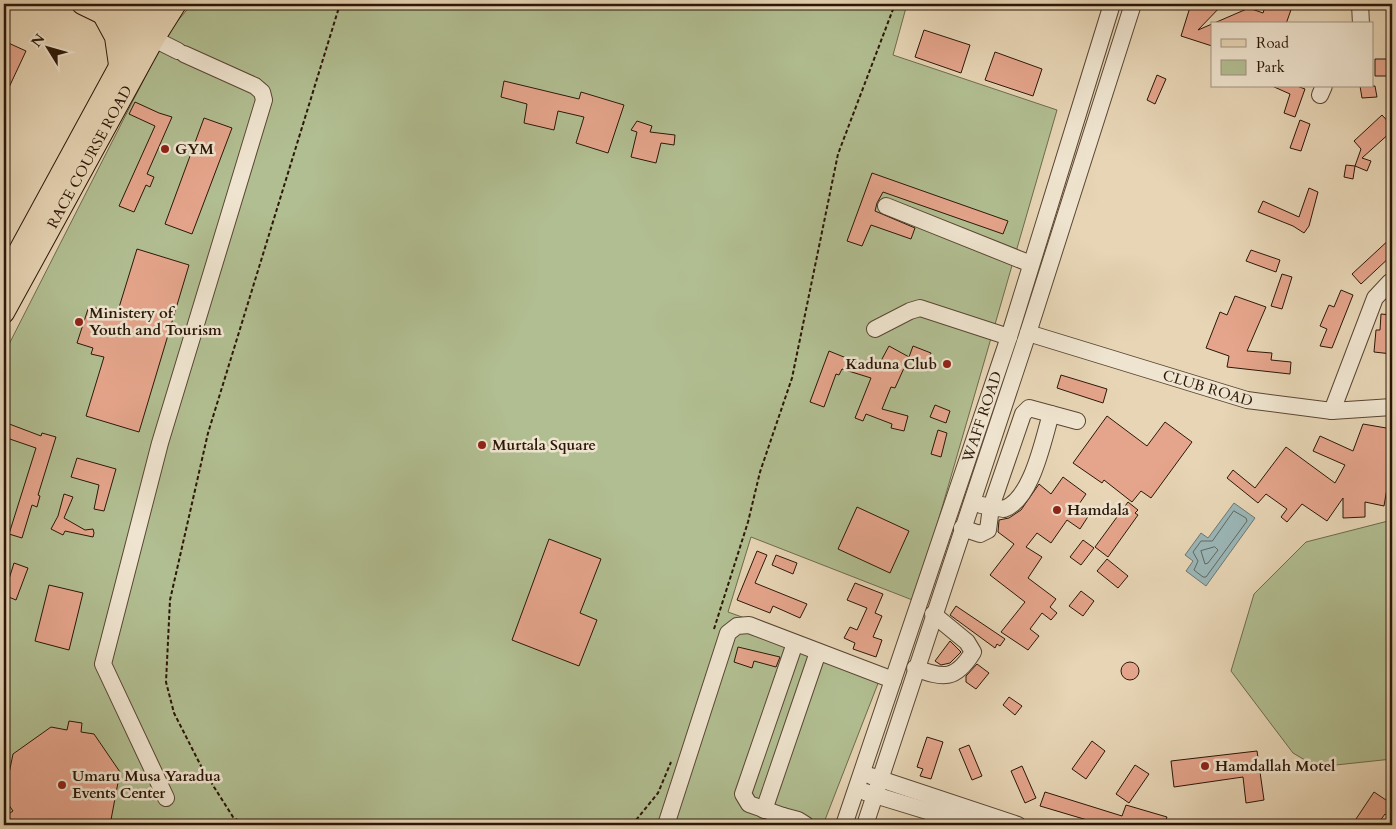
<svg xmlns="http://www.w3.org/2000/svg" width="1396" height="829" font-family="Cardo,serif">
<rect width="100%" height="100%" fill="#e7d5b5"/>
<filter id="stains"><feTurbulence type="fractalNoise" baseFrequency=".004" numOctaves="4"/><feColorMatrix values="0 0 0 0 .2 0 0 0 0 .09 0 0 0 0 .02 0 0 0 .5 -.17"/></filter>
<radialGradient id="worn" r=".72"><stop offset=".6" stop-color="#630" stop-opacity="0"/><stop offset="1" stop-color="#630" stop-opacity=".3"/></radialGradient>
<path fill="#b1be91" stroke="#6e6a4c" d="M192,4H907L893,55L1057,110L915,601L751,537L728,612L884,668L823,825H4V354L168,32Z
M1392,520V759L1317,767L1293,753L1231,671L1254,594L1306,542Z"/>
<path fill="#9ab6b7" stroke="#6e7671" d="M1234,503L1255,518L1206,586L1186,571L1193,561L1185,555L1201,533L1208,538Z"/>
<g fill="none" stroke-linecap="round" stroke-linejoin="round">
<path stroke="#626660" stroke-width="1" d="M1234,511L1246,518L1247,521L1206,577H1203L1194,570L1198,561L1193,552L1201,541H1212Z
M1215,547L1218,550L1208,563L1205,564L1201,551Z"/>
</g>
<path fill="#e5a58c" stroke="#2b1708" d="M1191,4H1223L1198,30L1212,24V46L1181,36Z
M1266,4H1293L1286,24H1212L1249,8L1263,13Z
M924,30L970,45L961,73L915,57Z
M4,41L26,51L4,98Z
M995,52L1042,69L1033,96L985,80Z
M1375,59H1392V74H1387V76H1375Z
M1157,75L1166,79L1155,104L1147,100Z
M504,81L579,99L581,92L624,105L608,153L576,143L584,117L558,111L554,130L524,123L527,104L501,97Z
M1272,86H1297L1305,89L1295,117L1284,113L1290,94Z
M1360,86H1375L1377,97L1362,98Z
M135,102L159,113L172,117L147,174L154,177L150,187L146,185L134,212L119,206L155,126L129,114Z
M1382,115L1392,126V131L1362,158L1371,161L1367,171L1355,166L1353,179L1344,177L1346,165L1355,166L1361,149L1354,141Z
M204,118L232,128L192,234L165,224Z
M1300,120L1310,124L1301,151L1290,148Z
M637,121L652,126L650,132L675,135L674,145L661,143L656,163L631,157L637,132L631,130Z
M872,173L1008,221L1003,234L883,192L877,203L875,211L915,228L911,239L871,225L862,246L847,241Z
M1309,188L1318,192L1309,226L1304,233L1293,226L1258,212L1263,201L1299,217Z
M1392,237V255L1361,284L1352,274Z
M137,249L189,265L139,432L86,416L104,357L91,354L93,348L77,343L89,306L117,314Z
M1251,250L1280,260L1276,272L1246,261Z
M1282,274L1292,277L1282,309L1271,306Z
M1341,290L1353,295L1332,348L1320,346L1327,329L1320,326L1329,305L1334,307Z
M1235,296L1266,307L1247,351L1272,353L1271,360L1291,362L1290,374L1227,367L1229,356L1206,348L1220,312L1227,315Z
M1381,314L1392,315V354L1374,352L1376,330H1380Z
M889,346L909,357L913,346L931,353L926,364L909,357L895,388L891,387L882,409L908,416L904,431L891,428L892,424L866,414L863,421L855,418L871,378L842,369L839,375L836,374L824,407L810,402L829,351L876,370Z
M1061,375L1107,389L1103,403L1057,388Z
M935,405L950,411L946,423L930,417Z
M1107,416L1147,446L1165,422L1192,442L1151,498L1141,491L1132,502L1104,480L1102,483L1073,463Z
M4,422L41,436L42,433L56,437L38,495L40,496L37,507L32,505L22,538L9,534L36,448L4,437Z
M1363,424L1392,429V459L1384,506L1365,502V517L1343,518V498L1327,521L1302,504L1287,522L1281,517L1287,509L1266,494L1258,503L1227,478L1233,470L1255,488L1286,447L1335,483L1345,465L1313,451L1320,436L1353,451Z
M938,430L947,433L941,457L931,454Z
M77,458L116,469L104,511L94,509L99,485L71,477Z
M1063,477L1086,494L1077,507L1089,515L1080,529L1067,520L1051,543L1037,533L1026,547L1042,557L1028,578L1056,599L1050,607L1057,613L1051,620L1042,613L1030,629L1039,636L1028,650L1001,632L1025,602L990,575L1014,544L998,532L999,520L1009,518L1021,510L1039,484L1051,494Z
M64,494L73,497L64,518L85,530L93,529L94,533L93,537L65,531L63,535L51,529L58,516Z
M1128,502L1138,510L1135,513L1138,515L1108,557L1095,547Z
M857,507L909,531L890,573L838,549Z
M549,539L601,559L580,613L597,620L579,666L512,640Z
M1083,540L1094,548L1081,565L1070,557Z
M757,551L767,555L755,583L807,604L800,618L773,606L770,613L737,600Z
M776,555L797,563L793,574L772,565Z
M1107,559L1128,576L1118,588L1097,571Z
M14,563L28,568L16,600L4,595Z
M855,583L883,594L875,613L882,616L873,637L882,640L876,657L853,649L855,643L844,638L850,627L857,630L867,608L847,600Z
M49,585L83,593L69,650L35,641Z
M1081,591L1094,601L1083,616L1069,606Z
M956,606L1005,639L1000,646L997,644L995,648L950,615Z
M950,641L961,652L950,663L941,665L935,661Z
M738,647L780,657L776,667L754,661L752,668L734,662Z
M1121 671a9 9 0 1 1 18 0a9 9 0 1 1-18 0Z
M977,664L989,673L976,689L966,682V676Z
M1009,697L1022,706L1015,715L1003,705Z
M69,721L82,723L81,732L94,734L120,772L110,825H15L7,815L13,811L4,798L13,754L51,727L67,730Z
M927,737L943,742L931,779L920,776L923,769L917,767Z
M1092,741L1105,751L1086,779L1072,769Z
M969,745L982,776L972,780L959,749Z
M1257,751L1264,800L1246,803L1243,777L1174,787L1171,761Z
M1135,765L1149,774L1129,803L1116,794Z
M1022,766L1036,798L1025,803L1011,771Z
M1045,792L1122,816L1126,805L1167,817L1164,825H1104L1040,806Z
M1374,792L1392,804V818L1385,814L1377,825H1352Z"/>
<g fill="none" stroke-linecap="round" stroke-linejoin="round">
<defs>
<g id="minor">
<path d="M1360,4L1361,24"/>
<path d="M154,39L178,51"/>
<path d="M1320,95L1324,86"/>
<path d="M886,206L1031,264"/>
<path d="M875,329L910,311L920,308L1009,337"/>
<path id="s1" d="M1028,333L1247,400L1332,411L1392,407"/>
<path d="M1332,411L1375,298L1390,282"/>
<path d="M981,505L1004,509C1032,499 1043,440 1051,414"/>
<path d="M962,528L980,534L988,530L991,507L1023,414L1029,408L1077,421"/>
<path d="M915,668C944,679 956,680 973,652L967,642L933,614"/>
<path d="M871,776L1018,825"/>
<path d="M865,792L973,825"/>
<path d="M166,798L103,664L160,443L264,100L262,92L255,86L184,54"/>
<path d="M764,810L818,652"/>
<path d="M783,816L798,820L806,825"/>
<path d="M666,825L728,633L737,626L749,625L893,680"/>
<path d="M781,825L783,816L749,804L743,794L795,643"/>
<path id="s2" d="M844,825L1009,337L1112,4"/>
<path d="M865,825L1028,333L1133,4"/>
</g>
<g id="major">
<path d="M82,4L148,36"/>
<path d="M118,4L156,22"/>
<path d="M102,13L115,37L119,65"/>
<path d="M4,278L153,4"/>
<path id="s3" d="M4,313L154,39L176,4"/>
</g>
</defs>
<use href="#minor" stroke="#5a4633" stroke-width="18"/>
<use href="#major" stroke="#2b1708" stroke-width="22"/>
<path stroke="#2b1708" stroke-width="2" stroke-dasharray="4 2.5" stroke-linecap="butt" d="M714,629L748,522L760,472L792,378L838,154L895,4
M244,825L233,817L202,768L174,713L166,682L170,600L208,433L340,4
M632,825L658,793L671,762"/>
<use href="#minor" stroke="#efe4cf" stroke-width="16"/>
<use href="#major" stroke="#e7d5b5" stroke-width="20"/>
</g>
<g fill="#8f2418" stroke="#efe4cf" stroke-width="2">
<circle cx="165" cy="149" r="5"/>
<circle cx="79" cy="322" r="5"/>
<circle cx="947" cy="364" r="5"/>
<circle cx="482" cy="445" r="5"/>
<circle cx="1057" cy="510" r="5"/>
<circle cx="1205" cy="766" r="5"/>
<circle cx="62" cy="785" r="5"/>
</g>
<g text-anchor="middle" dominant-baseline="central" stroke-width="5" stroke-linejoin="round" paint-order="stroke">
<g font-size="15" font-weight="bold" fill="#2b1708" stroke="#efe4cf" text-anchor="start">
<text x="175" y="149">GYM</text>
<text x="89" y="313">Ministery of<tspan x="89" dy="17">Youth and Tourism</tspan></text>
<text x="937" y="364" text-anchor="end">Kaduna Club</text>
<text x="492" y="445">Murtala Square</text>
<text x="1067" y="510">Hamdala</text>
<text x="1215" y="766">Hamdallah Motel</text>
<text x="72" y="776">Umaru Musa Yaradua<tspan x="72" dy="17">Events Center</tspan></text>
</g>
<g font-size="15" fill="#2b1708" stroke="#efe4cf">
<text stroke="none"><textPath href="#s3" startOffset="178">RACE COURSE ROAD</textPath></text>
<text stroke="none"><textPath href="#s1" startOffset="188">CLUB ROAD</textPath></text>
<text stroke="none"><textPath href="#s2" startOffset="431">WAFF ROAD</textPath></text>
</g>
</g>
<rect width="1396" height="829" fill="none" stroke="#e7d5b5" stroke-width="20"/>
<rect x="5" y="5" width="1386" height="819" fill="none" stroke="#2b1708" stroke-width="2.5"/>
<rect x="10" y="10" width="1376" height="809" fill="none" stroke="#2b1708"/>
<rect x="1211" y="22" width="162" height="65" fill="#efe4cf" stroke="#a1927f"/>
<rect x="1221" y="39" width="25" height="8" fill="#e7d5b5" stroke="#a1927f"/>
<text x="1256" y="48" font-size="15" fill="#2b1708">Road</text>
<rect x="1221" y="60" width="25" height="15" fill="#b1be91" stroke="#a1927f"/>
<text x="1256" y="72" font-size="15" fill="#2b1708">Park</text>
<g transform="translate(48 48) rotate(307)" stroke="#efe4cf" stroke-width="4" paint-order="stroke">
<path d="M0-4L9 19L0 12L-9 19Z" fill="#2b1708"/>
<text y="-8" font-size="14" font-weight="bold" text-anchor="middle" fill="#2b1708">N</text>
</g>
<rect width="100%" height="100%" filter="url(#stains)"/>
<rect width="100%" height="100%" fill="url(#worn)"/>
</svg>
